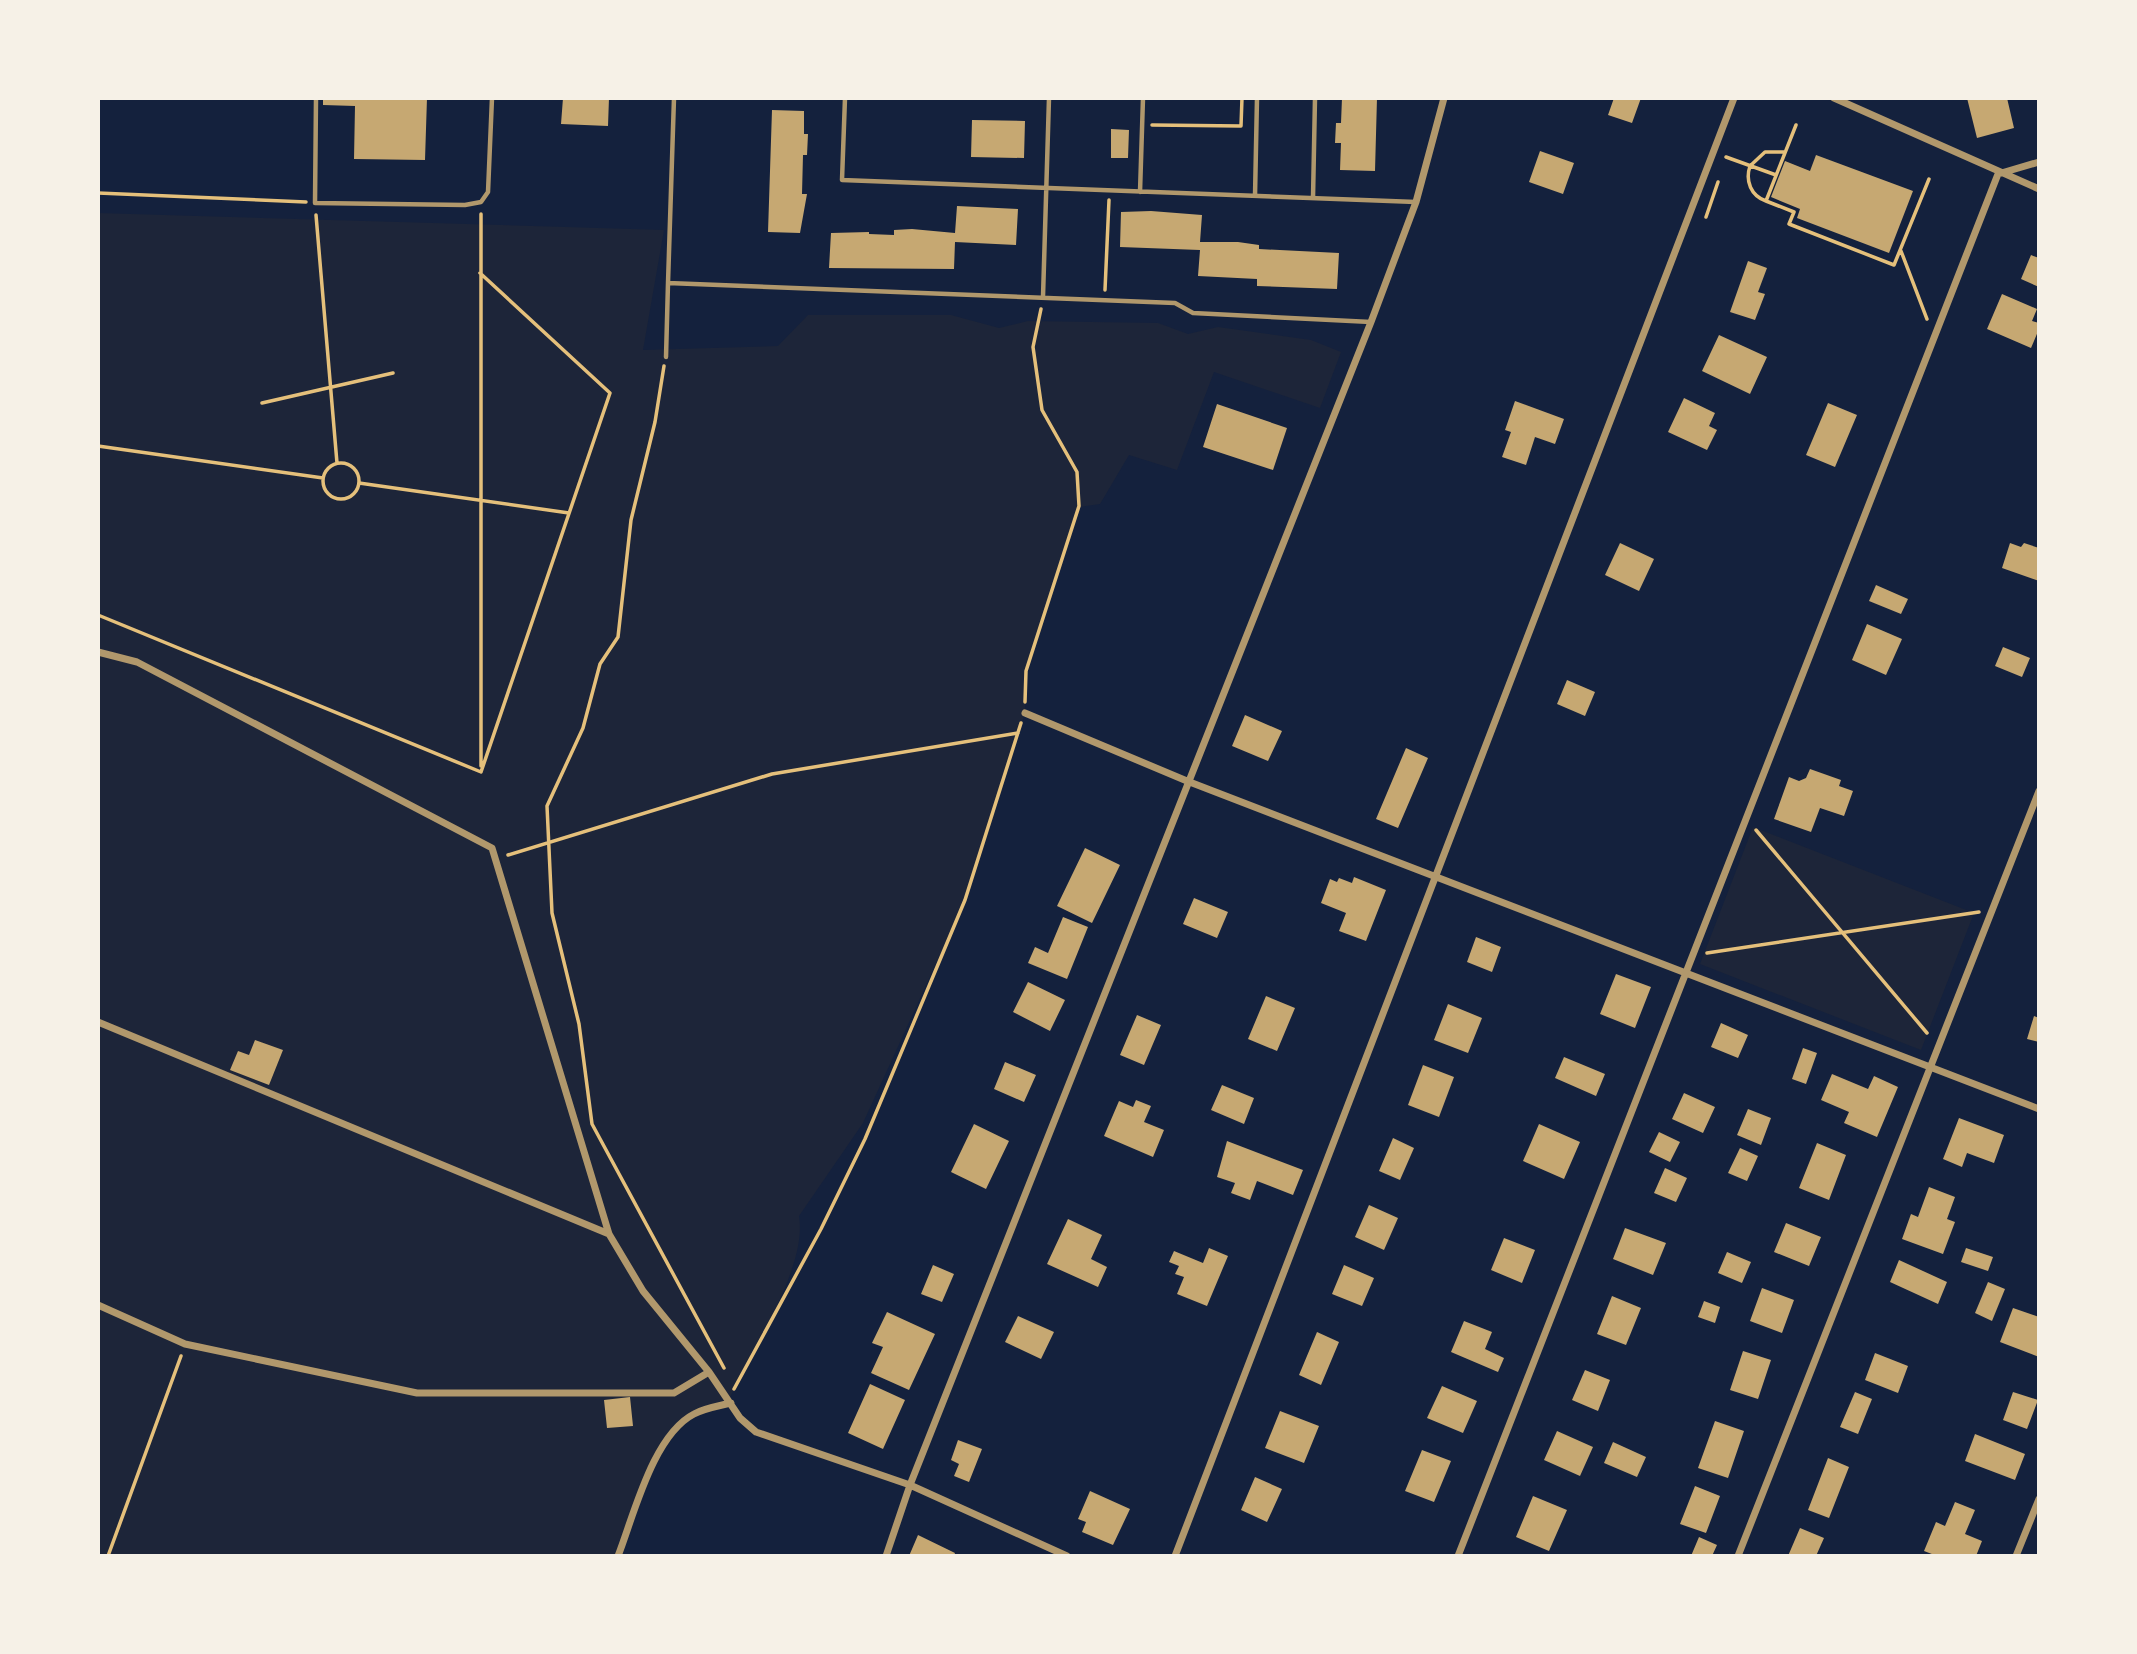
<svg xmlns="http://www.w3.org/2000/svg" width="2137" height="1654" font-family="'Crimson Pro',serif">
<rect width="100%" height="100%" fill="#14213d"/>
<path fill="#1d2539" d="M98,213L664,230L643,350L778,346L808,315H951L999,328L1028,321L1158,323L1188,334L1218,327L1311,340L1341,352L1320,408L1214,372L1177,470L1129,455L1100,504L1079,507L1026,671L1025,713L965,900L863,1123L799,1216C808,1269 749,1352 729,1400L695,1413L662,1447L618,1556H98Z
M1753,827L1974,913L1921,1050L1700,964Z"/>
<path fill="#c6a872" d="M323,98H427L425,160L354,159L355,106L323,105Z
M563,98H609L608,126L561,124Z
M1342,98H1377L1375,171L1340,170L1341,143H1335L1336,123H1341Z
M1614,98H1641L1632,123L1608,115Z
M1967,98H2007L2014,128L1977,138Z
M772,110L804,111V134H808L807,155H803L802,194H807L800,233L768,232Z
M972,120L1025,121L1024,158L971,157Z
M1111,129L1129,130L1128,158H1111Z
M1540,151L1574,163L1563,194L1529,182Z
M1816,155L1913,191L1889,253L1797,218L1800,209L1771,197L1785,161L1810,171Z
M957,206L1018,209L1016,245L955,242L954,269L829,268L831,233L869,232V234L894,235V230L912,229L955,233Z
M1151,211L1202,215L1200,242H1238L1259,245V249L1339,253L1337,289L1257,286V279L1198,276L1200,250L1120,247L1121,212Z
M2031,255L2039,258V287L2021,279Z
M1748,261L1767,268L1758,292L1765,294L1755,320L1730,312Z
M2002,294L2037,309L2032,321L2039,323V329L2031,348L1987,329Z
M1719,335L1767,357L1750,394L1702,371Z
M1684,398L1715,413L1709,426L1717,430L1707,450L1668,432Z
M1515,401L1564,419L1555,444L1535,437L1526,465L1502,457L1511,432L1505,430Z
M1828,403L1857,415L1835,467L1806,455Z
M1217,404L1287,428L1273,470L1203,447Z
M1620,543L1654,559L1639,591L1605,575Z
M2010,543L2021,547L2024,543L2039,548V581L2002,568Z
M1876,585L1908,599L1901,614L1869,601Z
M1867,624L1902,639L1886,675L1852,660Z
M2003,647L2030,658L2022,677L1995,666Z
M1567,680L1595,692L1585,716L1557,704Z
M1245,715L1282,731L1268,761L1232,746Z
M1406,748L1428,758L1398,828L1376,819Z
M1810,769L1841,780L1839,786L1853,791L1844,816L1820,808L1811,832L1774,819L1789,777L1799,781L1806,778Z
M1085,848L1120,865L1092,923L1057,906Z
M1354,877L1386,890L1366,941L1339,931L1346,913L1321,903L1330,879L1337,882L1339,878L1352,883Z
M1194,898L1228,912L1217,938L1183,924Z
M1063,917L1088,927L1067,979L1028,963L1035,947L1048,953Z
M1476,937L1501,947L1492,972L1467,962Z
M1616,974L1651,987L1635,1028L1600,1014Z
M1028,982L1065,1000L1050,1031L1013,1012Z
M1266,996L1295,1008L1277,1051L1248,1039Z
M1448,1004L1482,1018L1468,1053L1434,1040Z
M1137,1015L1161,1025L1144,1065L1120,1055Z
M2034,1016L2039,1018V1042L2027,1039Z
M1721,1023L1748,1035L1738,1058L1711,1047Z
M255,1040L283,1050L269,1085L230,1070L238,1051L249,1055Z
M1803,1048L1817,1053L1806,1084L1792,1079Z
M1564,1057L1605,1074L1596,1096L1555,1078Z
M1005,1062L1036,1075L1024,1102L994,1089Z
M1423,1065L1454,1077L1439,1117L1408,1105Z
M1832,1074L1868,1089L1874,1076L1898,1087L1877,1137L1844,1123L1849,1112L1821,1100Z
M1222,1085L1254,1098L1244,1124L1211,1110Z
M1684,1093L1715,1107L1703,1133L1672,1119Z
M1136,1100L1151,1106L1144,1122L1164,1130L1153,1157L1104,1136L1119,1101L1133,1107Z
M1748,1109L1771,1118L1761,1145L1737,1135Z
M1959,1118L2004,1135L1994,1163L1967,1153L1962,1167L1943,1159Z
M974,1124L1009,1141L986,1189L951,1172Z
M1539,1124L1580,1142L1564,1179L1523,1161Z
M1659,1132L1680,1142L1670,1162L1649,1152Z
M1393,1138L1414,1148L1400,1180L1379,1171Z
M1227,1141L1303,1170L1293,1195L1257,1181L1250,1200L1231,1193L1235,1183L1217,1177Z
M1817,1143L1846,1155L1829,1200L1799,1188Z
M1740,1148L1758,1156L1747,1181L1728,1173Z
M1665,1168L1687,1178L1676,1202L1654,1193Z
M1929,1187L1955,1197L1947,1219L1955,1222L1943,1254L1902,1239L1911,1214L1918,1217Z
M1369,1205L1398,1218L1384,1250L1355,1237Z
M1068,1219L1102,1235L1091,1259L1107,1267L1098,1287L1047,1264Z
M1786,1223L1821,1237L1809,1266L1774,1252Z
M1625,1228L1666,1243L1653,1275L1613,1259Z
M1504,1238L1535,1250L1522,1283L1491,1270Z
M1209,1248L1228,1256L1207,1306L1177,1294L1184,1277L1175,1274L1179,1266L1169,1262L1174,1251L1203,1263Z
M1966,1248L1993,1257L1988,1271L1961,1262Z
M1727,1252L1751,1262L1742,1283L1718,1273Z
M1899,1260L1947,1282L1938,1304L1890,1282Z
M933,1265L954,1274L942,1302L921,1294Z
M1344,1265L1374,1278L1362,1306L1332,1294Z
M1988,1282L2005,1289L1992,1321L1975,1313Z
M1762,1288L1794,1300L1782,1333L1750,1321Z
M1612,1296L1641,1308L1626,1345L1597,1334Z
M1704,1301L1720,1307L1715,1323L1698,1317Z
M2013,1308L2039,1317V1357L2000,1342Z
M887,1312L935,1334L909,1390L871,1373L883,1347L872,1343Z
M1018,1316L1054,1332L1041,1359L1005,1342Z
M1464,1321L1492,1332L1485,1349L1504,1358L1498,1372L1451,1352Z
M1317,1332L1339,1342L1321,1385L1299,1375Z
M1743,1351L1771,1360L1758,1399L1730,1390Z
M1875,1353L1908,1366L1898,1393L1865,1380Z
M1585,1370L1610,1380L1598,1411L1572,1400Z
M870,1384L905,1400L883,1449L848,1433Z
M1442,1386L1477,1401L1463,1433L1427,1418Z
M1855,1392L1872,1399L1858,1434L1840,1427Z
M2013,1392L2038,1400L2027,1429L2003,1420Z
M630,1397L633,1426L607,1428L604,1400Z
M1280,1411L1319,1426L1304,1463L1265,1448Z
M1715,1421L1744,1431L1728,1478L1698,1468Z
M1557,1431L1593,1447L1580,1476L1544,1460Z
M1975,1434L2025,1454L2015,1480L1965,1461Z
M958,1440L982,1449L969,1482L954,1476L959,1464L951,1460Z
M1613,1442L1646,1457L1637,1477L1604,1463Z
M1422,1450L1451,1461L1434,1502L1405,1491Z
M1828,1458L1849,1467L1829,1518L1808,1510Z
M1255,1477L1282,1489L1267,1522L1241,1510Z
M1695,1486L1720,1496L1706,1533L1680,1524Z
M1090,1491L1130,1509L1113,1545L1082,1532L1086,1522L1078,1519Z
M1533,1496L1567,1510L1549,1551L1516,1537Z
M1955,1502L1975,1510L1965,1534L1982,1541L1976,1556H1937L1924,1551L1936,1522L1945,1526Z
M1800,1528L1824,1538L1816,1556H1788Z
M918,1535L955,1553L954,1556H909Z
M1699,1537L1717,1545L1712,1556H1691Z"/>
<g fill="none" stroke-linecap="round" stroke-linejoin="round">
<path stroke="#e5c07b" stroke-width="3.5" d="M1152,125L1241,126L1242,98
M1796,125L1766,201L1794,212L1789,224L1894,265L1929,179
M1726,157L1776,175
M98,193L306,202
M1766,201C1751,196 1745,181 1750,166L1765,152H1785
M481,214V766
M316,215L337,463
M1706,217L1718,182
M1901,251L1927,319
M1105,290L1109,200
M664,366L655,422L631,520L618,637L600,664L583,728L547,806L552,913L579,1024L592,1124L724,1368
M262,403L393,373
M98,446L323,478
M323 481a18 18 0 1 1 36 0a18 18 0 1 1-36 0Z
M359,483L569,513
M98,615L481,772L610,393L480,273
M1025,702L1026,671L1079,506L1077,472L1042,410L1033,347L1041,309
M1756,830L1927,1033
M508,855L772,774L1018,733
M1707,953L1979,912
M734,1389L821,1229L865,1139L965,900L1021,723
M108,1556L181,1356"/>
<path stroke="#b1986c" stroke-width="4.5" d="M316,98L315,203L465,205L481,202L488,192L492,98
M674,98L668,283L1175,303L1193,313L1371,322
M845,98L842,180L1416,202
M1140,192L1143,98
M1255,196L1257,98
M1313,198L1315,98
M1043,297L1049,98
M666,357L668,283"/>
<path stroke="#b1986c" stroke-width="7" d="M1834,98L2039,189
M98,652L137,662L492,848L609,1234L643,1291L709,1372L740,1418L756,1432L910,1485L1067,1556
M1025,713L1187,781L2039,1109
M98,1022L609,1234
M98,1305L185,1344L417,1393H674L709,1372
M618,1556C634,1515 653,1435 694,1414C705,1408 719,1406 731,1403
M886,1556L910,1485L1371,322L1416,202L1444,98
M1175,1556L1734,98
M1458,1556L1998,174L2039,162
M1738,1556L2039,791
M2016,1556L2039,1499"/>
</g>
<rect width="2137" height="1654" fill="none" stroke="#f6f1e7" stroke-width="200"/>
</svg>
